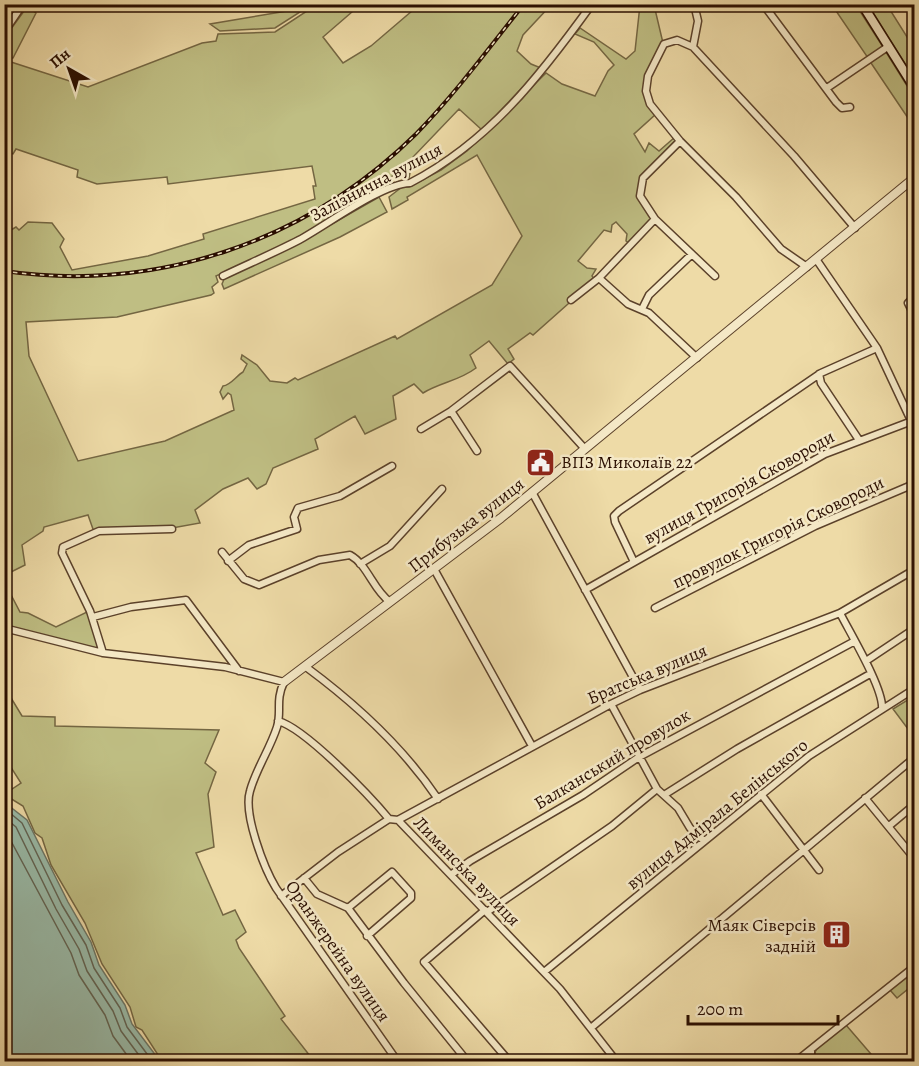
<svg xmlns="http://www.w3.org/2000/svg" width="919" height="1066" font-family="Alegreya,serif">
<rect width="100%" height="100%" fill="#eedba7"/>
<filter id="stains"><feTurbulence type="fractalNoise" baseFrequency=".00333" numOctaves="4"/><feColorMatrix values="0 0 0 0 .2 0 0 0 0 .09 0 0 0 0 .02 0 0 0 .5 -.17"/></filter>
<radialGradient id="worn" r=".72"><stop offset=".6" stop-color="#630" stop-opacity="0"/><stop offset="1" stop-color="#630" stop-opacity=".3"/></radialGradient>
<path fill="#bfbe83" stroke="#746642" stroke-width="1.5" d="M298,5H311L275,28L220,31L210,24L287,11Z
M316,5H360L323,37L343,63L371,46L419,5H522L459,86L525,5H551L523,35L517,51L531,64L541,68L482,130L459,109L413,157L409,178L396,173C342,218 279,248 216,276L218,282L212,287L214,293L211,295L117,317L26,322L29,356L78,461L165,441L234,410L231,395L228,393L223,399L220,392L223,386C231,385 236,376 243,372L247,364L241,359L242,355L257,365L270,381L287,383L295,378L298,380L395,336L397,339L492,285L522,236L477,155L407,197L408,200L392,209L389,197L402,187H409L441,170L467,151L546,73L562,84L595,96L608,71L614,65L594,42L575,34L580,28L626,59L635,51L640,5H654L663,43L645,85L656,114L634,134L645,152L649,143L659,151L675,137L676,140L645,175L639,190L653,217L629,243L626,241L627,234L616,222L612,225L611,232L604,230L578,261L587,268L596,269L592,276L595,280L533,335L530,333L508,349L514,359L508,364L489,341L470,355L476,368C459,381 441,382 423,393L414,384L393,396L396,419L365,434L355,416L315,439L318,449L273,468L266,484L257,489L248,478L223,489L195,510L200,523L172,528L94,532L88,515L44,527L43,531L22,545L25,565L5,575L4,234L16,227L19,230L28,222L52,223L64,239L60,247L72,270L148,256L204,239L203,234L315,199L313,186H316L312,166L168,184L167,177L97,184L77,177L78,170L16,149L13,154L5,152V69L8,70L11,62L88,87L202,43L216,41L218,34L275,32Z
M832,5H856L883,47L868,58Z
M868,5H887L914,48V78Z
M27,7L36,13L13,58H5V37Z
M886,52L914,97V127L869,60Z
M379,197L387,212L340,237L224,289L222,284L225,277L300,242Z
M8,589L20,612L28,613L56,627L89,611L100,649L5,626L4,590Z
M5,688L22,716L55,717V726L219,730L205,763L216,772L208,794L214,847L196,853L223,915L235,910L246,932L236,940L239,948L285,1016L281,1019L314,1061L164,1062L160,1058L142,1030L136,1027L130,1007L102,964L85,923L51,865L42,838L35,833L23,806L5,795V787L9,791L21,783L5,758Z
M914,696V737L893,709Z
M908,975L914,984L897,998L890,990Z
M846,1025L877,1061L812,1062L817,1047Z"/>
<path fill="#99bba9" stroke="#6d7665" stroke-width="1.5" d="M4,802L27,820L68,902L91,942L99,965L125,1005L132,1024L160,1061H5Z"/>
<g fill="none" stroke-linecap="round" stroke-linejoin="round">
<path stroke="#626454" stroke-width="1.5" d="M4,808L22,823L62,905L86,945L94,968L120,1008L127,1027L153,1062
M4,817L16,827L56,909L79,949L87,971L113,1011L121,1031L144,1062
M4,828L71,953L79,975L105,1015L113,1036L132,1062"/>
<defs>
<path id="minor" d="M694,4L698,21L693,47L794,156L855,228
M763,4L836,102L842,108L850,107
M4,32L23,4
M693,47L677,40L664,44L648,76L646,91L650,104L680,141L736,197L781,249L807,267
M827,88L889,46
M680,141L643,178L640,196L655,219L715,276
M816,259L877,348L914,427
M223,276C248,264 274,253 299,240C327,225 381,184 410,183C490,141 540,76 592,4
M599,278L628,304L649,313L697,358
M914,297L908,303L914,315
M571,300L599,278L655,219
M642,309L649,295L692,254
M819,374L821,383L859,440
M451,411L477,451
M421,429L451,411L510,366L585,449
M532,492L640,690
M222,552L244,579L259,585L319,560L350,555C368,565 373,590 390,602
M228,561L249,545L297,529L294,517L298,508L340,496L392,466
M634,562L615,522L614,516L619,511L821,373L877,348
M360,564L390,546L442,489
M434,569L532,746
M585,590L825,454L912,421
M655,608L815,526L914,484
M840,613C850,633 884,689 882,709
M93,617L131,607L186,600L239,671
M4,628L103,653L225,667L284,682C275,701 282,711 277,727C270,749 256,769 250,791C243,814 264,868 276,888L398,1062
M103,653L90,611L62,553L63,547L99,531L172,529
M866,661L914,629
M306,667C356,704 403,747 438,799
M611,704L657,789L678,808L690,828L703,840
M278,721C305,728 370,796 389,819L398,820L560,989L617,1062
M761,794L819,870
M664,795L737,749L870,674
M865,798L914,858
M398,820L611,704L640,690L840,613L914,570
M889,826L914,805
M452,874L470,861L583,795L639,757L855,641
M304,878L317,894L348,908L404,983L468,1062
M281,896L338,852L389,819
M348,908L392,872L411,893V898L367,936
M485,910L424,962L510,1062
M487,912L612,826L657,789
M544,972L809,756L914,689
M592,1027L914,758
M811,1050V1062
M795,1062L914,967"/>
<path id="tertiary" d="M284,682L501,518L914,178"/>
<path id="secondary" d="M862,4L914,87"/>
</defs>
<use href="#minor" stroke="#5b412a" stroke-width="9"/>
<use href="#tertiary" stroke="#5b412a" stroke-width="10"/>
<use href="#secondary" stroke="#2a0e00" stroke-width="11"/>
<use href="#minor" stroke="#f4e8c6" stroke-width="6"/>
<use href="#tertiary" stroke="#f4e8c6" stroke-width="8"/>
<use href="#secondary" stroke="#f4e8c6" stroke-width="8"/>
<defs>
<path id="rail" d="M4,271C157,293 306,242 416,134C455,94 489,48 524,4"/>
</defs>
<use href="#rail" stroke="#2a0e00" stroke-width="4"/>
<use href="#rail" stroke="#f4e8c6" stroke-width="1.5" stroke-dasharray="4.5" stroke-linecap="butt"/>
</g>
<defs>
<symbol id="civic-square" viewBox="-11 -11 22 22"><rect x="-9" y="-9" width="18" height="18" rx="4" fill="#8f2418" stroke="#f4e8c6"/><path d="M-.6-6.5H3V-4.5H.6V-3L4-1V1h2V6H-6V1h2V-1L-.6-3ZM-1.2 2.5V6h2.4V2.5Z" fill="#fff"/></symbol>
<symbol id="building-square" viewBox="-11 -11 22 22"><rect x="-9" y="-9" width="18" height="18" rx="4" fill="#8f2418" stroke="#f4e8c6"/><path d="M-4-6H4V6H1V3H-1V6H-4ZM-2.5-4.3h1.7v1.8h-1.7ZM.8-4.3h1.7v1.8H.8ZM-2.5-1h1.7V.8h-1.7ZM.8-1h1.7V.8H.8Z" fill="#fff"/></symbol>
</defs>
<g fill-rule="evenodd">
<use href="#civic-square" x="524" y="446" width="33" height="33"/>
<use href="#building-square" x="820" y="918" width="33" height="33"/>
</g>
<g text-anchor="middle" dominant-baseline="central" stroke-width="5" stroke-linejoin="round" paint-order="stroke">
<g font-size="18" fill="#2a0e00" stroke="#f4e8c6">
<text transform="translate(376 182) rotate(-28)">Залізнична вулиця</text>
<text transform="translate(739 487) rotate(-29)">вулиця Григорія Сковороди</text>
<text transform="translate(466 525) rotate(-38)">Прибузька вулиця</text>
<text transform="translate(778 532) rotate(-26)">провулок Григорія Сковороди</text>
<text transform="translate(647 674) rotate(-23)">Братська вулиця</text>
<text transform="translate(612 759) rotate(-31)">Балканський провулок</text>
<text transform="translate(717 814) rotate(-39)">вулиця Адмірала Белінського</text>
<text transform="translate(467 871) rotate(46)">Лиманська вулиця</text>
<text transform="translate(338 951) rotate(55)">Оранжерейна вулиця</text>
</g>
<g font-size="18" fill="#2a0e00" stroke="#f4e8c6" text-anchor="start">
<text x="561" y="462">ВПЗ Миколаїв 22</text>
<text x="816" y="925" text-anchor="end">Маяк Сіверсів<tspan x="816" dy="21">задній</tspan></text>
</g>
</g>
<rect width="919" height="1066" fill="none" stroke="#eedba7" stroke-width="24"/>
<rect x="6" y="6" width="907" height="1054" fill="none" stroke="#2a0e00" stroke-width="3"/>
<rect x="12" y="12" width="895" height="1042" fill="none" stroke="#2a0e00" stroke-width="1.5"/>
<g transform="translate(69 69) rotate(320)" stroke="#f4e8c6" stroke-width="4.5" paint-order="stroke">
<path d="M0-4.5L10 22L0 15L-10 22Z" fill="#2a0e00"/>
<text y="-9" font-size="16" font-weight="bold" text-anchor="middle" fill="#2a0e00">Пн</text>
</g>
<path d="M688 1015v9h150v-9" fill="none" stroke="#2a0e00" stroke-width="3"/>
<text x="697" y="1015" font-size="18" fill="#2a0e00" stroke="#f4e8c6" stroke-width="4.5" paint-order="stroke">200 m</text>
<rect width="100%" height="100%" filter="url(#stains)"/>
<rect width="100%" height="100%" fill="url(#worn)"/>
</svg>
